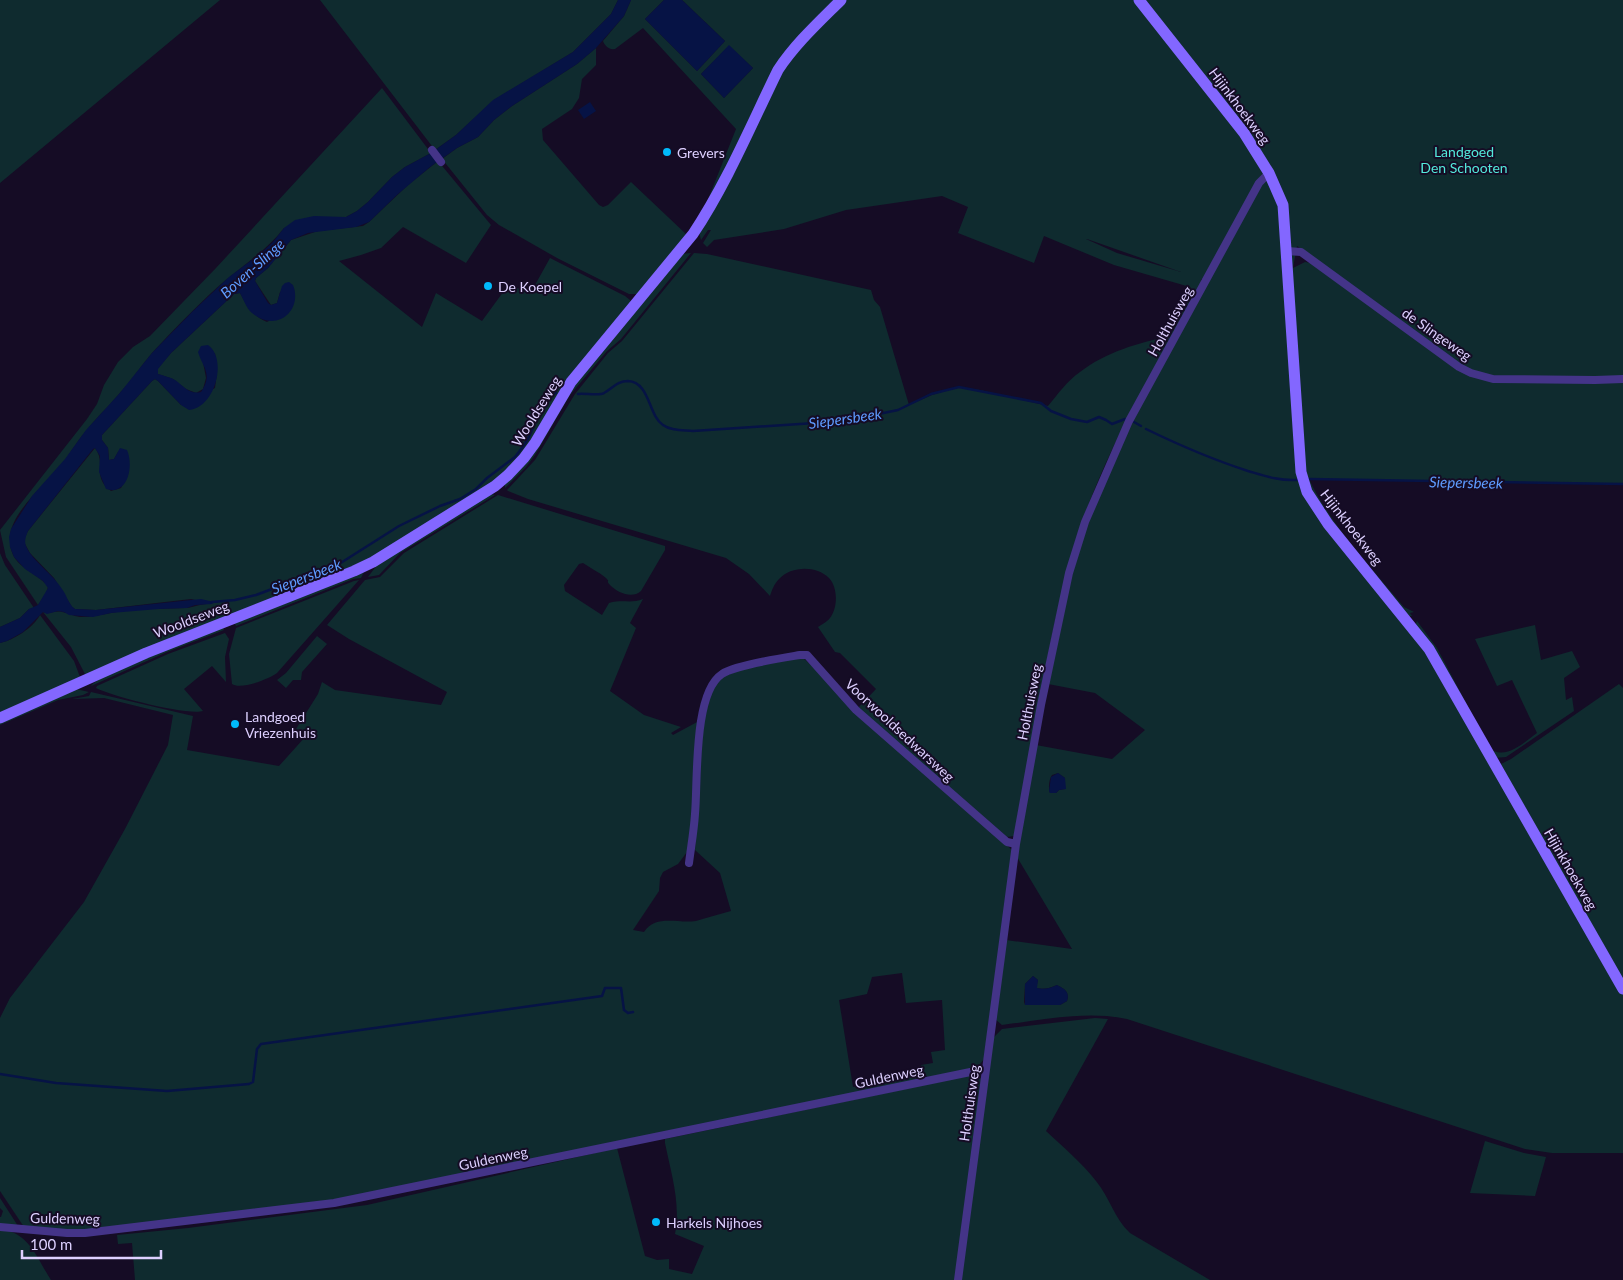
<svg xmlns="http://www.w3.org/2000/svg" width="1623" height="1280" font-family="Lato,sans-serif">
<rect width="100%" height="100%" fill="#150c25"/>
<path fill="#0f2b2f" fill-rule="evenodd" d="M0,0H220L0,183Z
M320,0H618L611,14L573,52L494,100L456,135L435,150Z
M631,0H664L645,19L697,71L725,41L682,0H1623V376L1595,378L1494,377L1472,371L1460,365L1297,246L1293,268L1305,262L1315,264L1460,370L1471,375L1493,381L1582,382L1623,381V484L1309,479C1331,526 1371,567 1404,607L1414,612L1410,613L1412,616H1407C1390,595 1373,574 1356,553C1336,528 1313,503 1303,472L1292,280L1287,306L1297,468L1298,476L1305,494L1325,525L1397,613L1433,662L1499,780L1623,995V1153H1552L1525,1149L1127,1019C1087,1010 1043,1020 1002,1025L995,1019L1006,940L1072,949L1017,857L1036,745L1112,759L1145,730L1095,693L1048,684L1071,572L1087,525L1104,482L1131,424L1208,281L1201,279L1202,282C1159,360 1112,438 1082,522C1067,564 1058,607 1049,650C1037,712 1025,774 1014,836L1007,837L858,708L876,689L840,653L835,652L818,627C821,625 827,622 830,618C838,608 838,587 829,578C816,565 791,566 779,579C774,584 772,590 770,596L749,574L726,558L528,499L508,491L507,490L535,460L575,394L608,353L622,341L694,253L707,254L871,290L874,300L880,307L909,405L932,395L959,387L980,390L1048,406C1058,394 1067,381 1080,372C1106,352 1138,343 1170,336L1193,292L1190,291V287L1114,265L1044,236L1034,263L958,233L968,207L942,196L846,210L784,229L714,240L707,247L703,243L711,230H708L701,240L699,232H695L736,129L643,28L615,49C609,50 605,46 603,41L624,16ZM729,46L753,68L724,98L701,74ZM1086,239H1087L1181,272L1117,253ZM1058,773L1065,778V789L1059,790L1056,793H1050C1048,788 1049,779 1052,775ZM1033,976L1038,980L1036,988C1044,990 1050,988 1057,985C1064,989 1070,991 1067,1001L1060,1005H1025L1024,1002L1025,984Z
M596,48V65L582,79L579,98L572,109L542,129L543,140L599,205L603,207L608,205L631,182L687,235L637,294H629L557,258L499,225L487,215L442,159L457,148L478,137L494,120L512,106L577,64Z
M382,88L431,153L405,167L392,177L368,202L357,211L346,217H335L284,228C264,254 235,270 211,293C191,312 171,332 152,353C141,366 131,381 119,394C108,407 96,418 86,431C78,440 73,449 66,459C51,480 10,511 10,538C9,567 32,569 48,586L47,592L38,605L6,557L0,530L87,419L97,404L104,385L118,362L133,347L150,336L216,268Z
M438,161L491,225L466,263L403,227L381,248L361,255L339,261L422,327L436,293L482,321L509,284L530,294L550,258L625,296L630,300L631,304L529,445L513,466L491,483L367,560L86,676L71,647L43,612C49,615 55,610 62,612C68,613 73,616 80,617C91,617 101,615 111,613C135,608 161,609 185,608C194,608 202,603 212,604L191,599L96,610L75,609L72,607L54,578L30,553L25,544V537L28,531L95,448C107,464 91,476 111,491L121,488L128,475L129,458L118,452L114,459L109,460L108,448L102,440V435L152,381L155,379L158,381L181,405L215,388L217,372L215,353L203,362L206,378L203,389L196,393L186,389L173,379L158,374V368L171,353L234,294L240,293C247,306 253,316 267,322C285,311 295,312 294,289L280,292L277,303L271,305L255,281L256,278L268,268L291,240L318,231L363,226L369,222L408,185Z
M691,253L621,339L607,351L570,395L535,455L526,467L505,488V482L563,399L681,254Z
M491,494L495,495L400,553L379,575L368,577L380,561Z
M498,495L665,546V550L641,591C632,599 618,593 610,585C605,580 611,583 606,578C599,572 590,568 583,563L579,564L564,585L565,591L602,615L609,603C623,599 631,604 643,599L630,623L636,628L610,691L644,715L681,727L671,733L673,735L699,721L694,807L687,852L678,864L663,872L660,878L659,891L633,930L644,932C656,914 678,924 696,921C707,918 719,914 731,911L720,873L695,850L703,723L712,690L722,677L743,669L802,657L1012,850L984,1059L977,1068L929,1079L924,1073L921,1065L933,1063L931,1052L945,1050L942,1000L906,1003L902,973L872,977L867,994L839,1000L853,1087L918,1074L915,1082L375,1193L294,1206L75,1231L24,1227L0,1191V1018L10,998L84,902L125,829L168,745L173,715L104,698L72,699L89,696L91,692L193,716L187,750L279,766L306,736L296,729L318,694L322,682L335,690L441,705L447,692L349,639L327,625L365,580L380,577L404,553Z
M0,553L5,565L34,608L29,609L20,618L0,627Z
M364,572L361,578L353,579L236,626L234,622Z
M359,580L277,673C269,679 241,690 232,684L229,654L236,628L354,581Z
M40,615L74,661L80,677L0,714V643C14,640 33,628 40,615Z
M1417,621L1437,648L1474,718L1415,626Z
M1535,625L1541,660L1572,651L1580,667L1564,678L1566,700L1572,697L1574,711L1506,757L1494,758L1492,750C1508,759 1524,742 1537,733L1512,680L1497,686L1475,639Z
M223,627L224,630L167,652L91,686C100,673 201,636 223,627Z
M225,633L229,639L225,657L226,682L212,666L184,689L203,711C188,716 111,696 96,688L97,686L168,654Z
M317,636L327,644L302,672L301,680H293L286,688L277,680L286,673Z
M1619,684L1623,688V983L1501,764L1511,759Z
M76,689L89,692L83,695L58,700L0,725V722Z
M1095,1018L1108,1019L1046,1131C1063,1147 1082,1163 1096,1181C1110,1198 1114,1218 1130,1233L1210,1280H960L993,1038L1002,1029Z
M977,1074L982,1080L955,1280H135L132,1243L118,1244L117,1235L188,1228L367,1205L617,1148L645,1256L657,1260L669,1259V1269L692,1274L704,1246L675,1234C681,1203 671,1173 665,1143V1139Z
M1485,1141L1524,1153L1546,1157L1535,1196L1470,1193Z
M0,1198L18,1226L0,1224V1217H1L3,1211L0,1208Z
M0,1229C30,1233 36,1257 51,1280H0Z"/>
<path fill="#061345" d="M618,0H631L624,16L596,48L577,64L512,106L494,120L478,137L457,148L430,167L398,194L369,222L356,227L308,233L291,240L268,268L256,278L255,281L268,303L271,305L277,303L282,286L285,283L289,282L293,285C303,310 277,334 252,313C246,308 244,300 240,293L234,294L171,353L158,369V374C164,376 170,377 175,380C184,386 189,395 201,392C213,374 203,368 198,352L201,346L208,345C228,359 215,408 189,410L181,405L158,381L155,379L152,381L102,435V440L108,448L109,460L114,459L120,448L127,450C134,466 128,496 106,489L99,472L100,456L95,448L93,449L28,531C26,536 24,541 26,546C32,561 53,574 62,589C67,595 68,604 75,609L96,610L201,599L214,602L212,604L195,605L187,608L159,609L111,613L93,617L69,615L64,612L58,611L47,614L43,612L23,632L7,641L0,643V627L20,618L29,609L38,605L48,588L43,581L25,569L14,557L10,547L9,537L11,529L32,496L65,459L86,430L119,394L152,353L192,312L229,277L260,254L273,242L284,228L295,220L314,216L346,217L357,211L368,202L392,177L405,167L431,153L456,135L493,100L573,52L611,14Z
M664,0H682L725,41L697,71L645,19Z
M729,45L753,68L724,98L701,74Z
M590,102L596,111L584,119L578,110Z
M1058,773L1065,778L1066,789L1059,790L1056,793H1050L1049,791L1051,777Z
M1033,976L1038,980L1037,988C1044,990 1051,988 1057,985C1064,989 1070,991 1067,1001L1060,1005H1025V984Z"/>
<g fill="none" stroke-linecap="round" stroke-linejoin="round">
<path stroke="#061345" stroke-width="2.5" d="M578,394C584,393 600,396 604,393C612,389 617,381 628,381C650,382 648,415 663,425C671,431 683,430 693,431L845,421L898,410L931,394L959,387L1041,403L1051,411L1071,419L1087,422L1099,417L1106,420L1112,424L1125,419
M1134,422L1141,426
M1146,429C1181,446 1211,459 1248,471C1265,476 1279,481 1297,480
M1309,479L1623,484
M212,602L235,600L256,595L339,564L399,526L440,506L460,499L476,489L487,478L515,457L522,448L528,439L546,398L556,393
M0,1074L56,1083L167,1091L249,1084L253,1082L257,1049L261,1044L602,996L605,988H621L624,1010L628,1013L633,1012"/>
<path stroke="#443488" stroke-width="8" d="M432,150L441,162
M1287,251L1301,252L1459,367L1471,373L1493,379L1595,380L1623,379
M689,863C691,847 694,830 695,814C698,781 693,693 722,674C735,665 782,658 800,655H807L856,710L1007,842L1016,844
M0,1227L67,1233H85L334,1203L985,1069
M958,1280L1016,844L1041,705L1069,573L1085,522L1129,421L1259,183L1269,173"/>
<path stroke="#8367ff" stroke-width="11" d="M1139,0L1244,133L1269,173L1283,205L1301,472L1307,492L1328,524L1429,649L1623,989
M0,718L146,653L354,571L373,562L495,486L508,475L524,458L535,443L571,382L693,234C727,183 751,125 778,70C795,44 819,22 841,0"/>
</g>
<g fill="#00bafb" stroke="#150c25" stroke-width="2">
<circle cx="667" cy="152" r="5"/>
<circle cx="488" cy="286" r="5"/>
<circle cx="235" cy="724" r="5"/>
<circle cx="656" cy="1222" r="5"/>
</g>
<g text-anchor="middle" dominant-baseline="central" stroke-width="4" stroke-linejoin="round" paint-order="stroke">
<g font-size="14" fill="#ddd0ff" stroke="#150c25">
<text transform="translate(1240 106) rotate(53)">Hijinkhoekweg</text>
<text transform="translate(1170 321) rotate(-61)">Holthuisweg</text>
<text transform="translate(1437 334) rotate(35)">de Slingeweg</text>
<text transform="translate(536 411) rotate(-58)">Wooldseweg</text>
<text transform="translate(1352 527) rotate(52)">Hijinkhoekweg</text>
<text transform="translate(191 619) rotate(-21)">Wooldseweg</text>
<text transform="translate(1029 702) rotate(-79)">Holthuisweg</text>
<text transform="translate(900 730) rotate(43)">Voorwooldsedwarsweg</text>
<text transform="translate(1571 869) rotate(60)">Hijinkhoekweg</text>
<text transform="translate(889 1076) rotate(-12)">Guldenweg</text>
<text transform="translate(969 1103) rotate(-82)">Holthuisweg</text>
<text transform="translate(493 1158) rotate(-12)">Guldenweg</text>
<text transform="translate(65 1218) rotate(1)">Guldenweg</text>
</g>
<g font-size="14" fill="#53e9db" stroke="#150c25">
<text x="1464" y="151">Landgoed<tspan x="1464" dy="16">Den Schooten</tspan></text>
</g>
<g font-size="14" fill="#ddd0ff" stroke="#150c25" text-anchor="start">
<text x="677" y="152">Grevers</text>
<text x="498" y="286">De Koepel</text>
<text x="245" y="716">Landgoed<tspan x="245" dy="16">Vriezenhuis</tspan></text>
<text x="666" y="1222">Harkels Nijhoes</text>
</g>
<g font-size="15" font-style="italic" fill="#5e9bff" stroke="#150c25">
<text transform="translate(252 268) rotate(-42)">Boven-Slinge</text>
<text transform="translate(845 418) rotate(-8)">Siepersbeek</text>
<text transform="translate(1466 482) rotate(1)">Siepersbeek</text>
<text transform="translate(306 576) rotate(-21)">Siepersbeek</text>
</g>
</g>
<path d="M22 1250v8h139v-8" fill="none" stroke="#ddd0ff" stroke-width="2.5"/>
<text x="30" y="1250" font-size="15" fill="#ddd0ff" stroke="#150c25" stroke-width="4" paint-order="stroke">100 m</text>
</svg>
